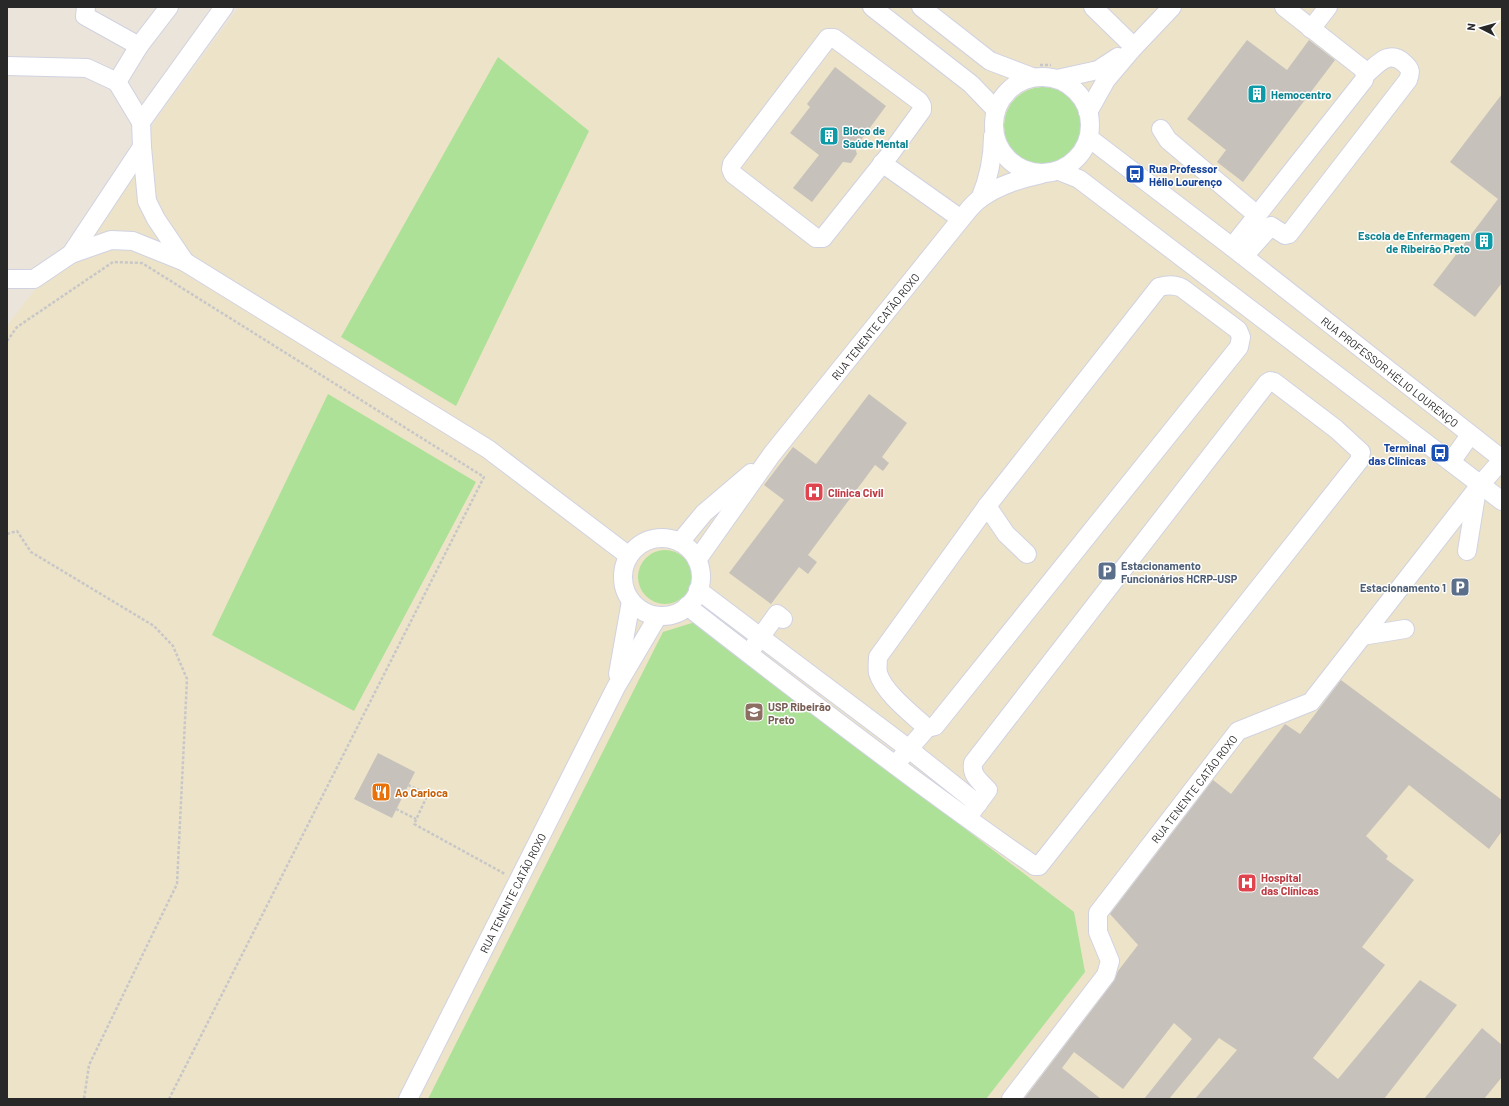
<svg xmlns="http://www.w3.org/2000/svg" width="1509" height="1106" font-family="Barlow,sans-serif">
<rect width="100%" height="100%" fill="#ebe4da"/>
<path fill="#ede3c9" d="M239,7H1502V1099H7V326L96,210L160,114Z"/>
<path fill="#ace197" d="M498,57L589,131L456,406L341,337Z
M1004 126a39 39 0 1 1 78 0a39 39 0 1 1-78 0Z
M328,394L476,482L354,711L212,635Z
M638 577a27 27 0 1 1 54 0a27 27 0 1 1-54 0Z
M695,622L1074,912L1085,972L986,1099H428L663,632Z"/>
<path fill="#c6c1ba" d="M1247,40L1287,70L1309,40L1335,60L1243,182L1217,162L1226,150L1187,119Z
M835,67L886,106L855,148L857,154L851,163L843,162L812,202L793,188L819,155L790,133L810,107L807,104Z
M1502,94V283L1475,317L1433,285L1498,199L1450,162Z
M869,394L907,423L882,457L889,463L883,471L875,465L808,555L817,562L808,574L799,567L771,604L729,573L784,500L764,485L793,447L816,464Z
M1341,680L1502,800V831L1489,849L1409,785L1366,836L1388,856L1386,859L1414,880L1362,947L1385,965L1313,1058L1338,1079L1420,980L1457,1005L1384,1099H1195L1237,1050L1219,1038L1169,1099H1144L1192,1039L1174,1023L1123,1089L1074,1052L1062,1068L1101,1099H1024L1114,981L1118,971L1138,945L1110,914L1213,780L1231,794L1285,724L1300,734Z
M378,753L415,772L392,818L354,799Z
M1482,1028L1502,1045V1077L1484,1099H1424Z"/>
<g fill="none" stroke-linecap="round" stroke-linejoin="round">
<defs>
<g id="minor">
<path d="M86,7L85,16L139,46"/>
<path d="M872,7L971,84L996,110"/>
<path d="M921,7L990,61L1032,77"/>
<path d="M1093,7L1134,47"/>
<path d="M1311,29L1328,7"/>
<path d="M828,38H834L919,101L922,106V110L890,154L823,238H816L733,174L731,169L732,164Z"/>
<path d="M7,66L87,68L117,82L141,122L142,147L71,254L34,279H7"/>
<circle cx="1042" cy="125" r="48"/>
<path d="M1057,79L1098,70L1118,57"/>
<path d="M117,82L139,46L169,7"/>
<path d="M1088,112L1106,80L1134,47L1172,7"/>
<path d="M141,122L224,7"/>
<path d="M1161,129L1168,140L1257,215"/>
<path id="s1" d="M1089,138L1232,247L1502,459"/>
<path d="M882,163L961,219"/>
<path d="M1059,171L1079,179L1502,501"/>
<path d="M980,199C989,178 993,159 993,136"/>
<path d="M1232,247L1364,80L1365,75L1363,69L1284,7"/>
<path d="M71,254L111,240L133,241L185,262L156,219L147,201L142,147"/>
<path d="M1244,256L1271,226L1285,235L1289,234L1408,80C1411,72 1411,69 1404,63C1389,49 1378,64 1365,75"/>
<path d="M185,262L488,449L629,556"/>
<path d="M1451,462L1470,435"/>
<path d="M987,506L1006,534L1027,554"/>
<circle cx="662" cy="577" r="39"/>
<path d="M680,542L704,513L751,473"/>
<path d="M1467,551L1477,489"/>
<path id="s2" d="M697,560L772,454L961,219C967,212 973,203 981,198C999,185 1020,179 1042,174"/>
<path d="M698,590L909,749L978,804"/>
<path d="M687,606C764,666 841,725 919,783C957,811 996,839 1035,866H1039L1359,461L1361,452L1336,429L1274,382L1270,381L1267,383L973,763C971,776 980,781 988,790L967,818"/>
<path d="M1362,636L1405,629"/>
<path d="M754,646L777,614L783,619"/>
<path d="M618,674L631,601"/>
<path d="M895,765L927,728L935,726L1239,347L1241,337L1238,330L1182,288C1174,284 1167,285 1159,287L987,506L878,657C878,662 877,668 878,673C884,693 912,714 927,728"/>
<path id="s3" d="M408,1099L616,687L658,616"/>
<path id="s4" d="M1011,1099L1106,975L1110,961L1098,932V913L1238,731L1311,702L1480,485L1502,460"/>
</g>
</defs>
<use href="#minor" stroke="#d0d2e1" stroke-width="20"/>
<path stroke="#c7c7c7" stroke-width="2.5" stroke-dasharray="3 2" stroke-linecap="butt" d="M1040,65H1051
M7,341L17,327L113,262L142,263L484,477L169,1099
M7,534L17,531L31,552L154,626L173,646L187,679L177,884L89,1065L84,1099
M408,785L428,794L414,824L505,874
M396,809L416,819"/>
<use href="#minor" stroke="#fff" stroke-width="18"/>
</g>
<defs>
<symbol id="building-square" viewBox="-11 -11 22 22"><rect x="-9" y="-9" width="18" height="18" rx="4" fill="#0f9aa8" stroke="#fff"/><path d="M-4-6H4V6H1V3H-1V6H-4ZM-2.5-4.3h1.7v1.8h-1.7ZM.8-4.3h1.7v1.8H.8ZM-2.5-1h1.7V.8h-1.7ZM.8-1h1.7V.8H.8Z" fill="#fff"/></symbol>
<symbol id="bus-square" viewBox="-11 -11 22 22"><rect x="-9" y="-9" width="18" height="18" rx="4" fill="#1a4fb4" stroke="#fff"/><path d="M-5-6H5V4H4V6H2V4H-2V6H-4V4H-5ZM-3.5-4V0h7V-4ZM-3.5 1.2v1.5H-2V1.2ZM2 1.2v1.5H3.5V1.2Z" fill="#fff"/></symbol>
<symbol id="hospital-square" viewBox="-11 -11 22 22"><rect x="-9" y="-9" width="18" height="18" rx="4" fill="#e0444e" stroke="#fff"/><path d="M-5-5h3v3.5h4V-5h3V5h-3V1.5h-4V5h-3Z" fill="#fff"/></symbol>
<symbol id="parking-square" viewBox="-11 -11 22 22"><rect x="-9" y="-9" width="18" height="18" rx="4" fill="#5c6f8a" stroke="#fff"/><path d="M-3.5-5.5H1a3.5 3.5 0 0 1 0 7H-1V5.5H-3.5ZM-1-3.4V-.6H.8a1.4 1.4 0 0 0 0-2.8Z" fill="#fff"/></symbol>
<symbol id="university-square" viewBox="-11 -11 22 22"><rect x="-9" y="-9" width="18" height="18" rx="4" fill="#8d6e63" stroke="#fff"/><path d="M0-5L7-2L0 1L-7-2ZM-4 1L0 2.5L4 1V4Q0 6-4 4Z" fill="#fff"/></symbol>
<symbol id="restaurant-square" viewBox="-11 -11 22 22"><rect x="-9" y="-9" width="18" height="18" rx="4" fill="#e8710a" stroke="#fff"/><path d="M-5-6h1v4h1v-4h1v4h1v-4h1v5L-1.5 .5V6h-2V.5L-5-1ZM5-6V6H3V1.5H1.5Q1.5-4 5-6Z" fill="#fff"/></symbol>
</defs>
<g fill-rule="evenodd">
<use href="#building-square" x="1246" y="83" width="22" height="22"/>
<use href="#building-square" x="818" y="125" width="22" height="22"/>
<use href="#bus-square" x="1124" y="163" width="22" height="22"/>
<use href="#building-square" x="1473" y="230" width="22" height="22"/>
<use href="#bus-square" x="1429" y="442" width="22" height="22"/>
<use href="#hospital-square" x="803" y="481" width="22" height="22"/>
<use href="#parking-square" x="1096" y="560" width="22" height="22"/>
<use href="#parking-square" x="1449" y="576" width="22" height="22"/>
<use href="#university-square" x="743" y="701" width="22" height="22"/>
<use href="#restaurant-square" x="370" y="781" width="22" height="22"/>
<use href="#hospital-square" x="1236" y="872" width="22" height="22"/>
</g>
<g text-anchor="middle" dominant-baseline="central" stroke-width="3" stroke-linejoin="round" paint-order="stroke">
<g font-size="11" font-weight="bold" fill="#0d838f" stroke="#fff" text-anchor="start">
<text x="1271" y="94">Hemocentro</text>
<text x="843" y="130">Bloco de<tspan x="843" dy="13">Saúde Mental</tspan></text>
<text x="1470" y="235" text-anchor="end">Escola de Enfermagem<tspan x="1470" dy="13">de Ribeirão Preto</tspan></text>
</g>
<g font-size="11" font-weight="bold" fill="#164399" stroke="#fff" text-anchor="start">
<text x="1149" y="168">Rua Professor<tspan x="1149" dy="13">Hélio Lourenço</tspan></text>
<text x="1426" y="447" text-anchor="end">Terminal<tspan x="1426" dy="13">das Clínicas</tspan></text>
</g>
<g font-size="11" fill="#282828" stroke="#fff">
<text stroke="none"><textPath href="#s2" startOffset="294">RUA TENENTE CATÃO ROXO</textPath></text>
<text stroke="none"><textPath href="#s1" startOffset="381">RUA PROFESSOR HÉLIO LOURENÇO</textPath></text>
<text stroke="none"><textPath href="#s4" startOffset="378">RUA TENENTE CATÃO ROXO</textPath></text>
<text stroke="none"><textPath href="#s3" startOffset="231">RUA TENENTE CATÃO ROXO</textPath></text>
</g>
<g font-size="11" font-weight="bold" fill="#be3a42" stroke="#fff" text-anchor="start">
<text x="828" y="492">Clínica Civil</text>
<text x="1261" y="877">Hospital<tspan x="1261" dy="13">das Clínicas</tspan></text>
</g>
<g font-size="11" font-weight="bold" fill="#4e5e75" stroke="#fff" text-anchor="start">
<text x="1121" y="565">Estacionamento<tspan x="1121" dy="13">Funcionários HCRP-USP</tspan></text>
<text x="1446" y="587" text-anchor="end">Estacionamento 1</text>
</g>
<g font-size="11" font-weight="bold" fill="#785e54" stroke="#fff" text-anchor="start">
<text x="768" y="706">USP Ribeirão<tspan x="768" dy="13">Preto</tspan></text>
</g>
<g font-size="11" font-weight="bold" fill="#c56008" stroke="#fff" text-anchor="start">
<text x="395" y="792">Ao Carioca</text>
</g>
</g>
<rect width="1509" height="1106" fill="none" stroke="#282828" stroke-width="16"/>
<g transform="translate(1481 28) rotate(276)" stroke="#ffffff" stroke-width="3" paint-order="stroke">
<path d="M0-3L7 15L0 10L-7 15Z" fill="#282828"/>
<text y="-6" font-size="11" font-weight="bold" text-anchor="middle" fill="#282828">N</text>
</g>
</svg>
